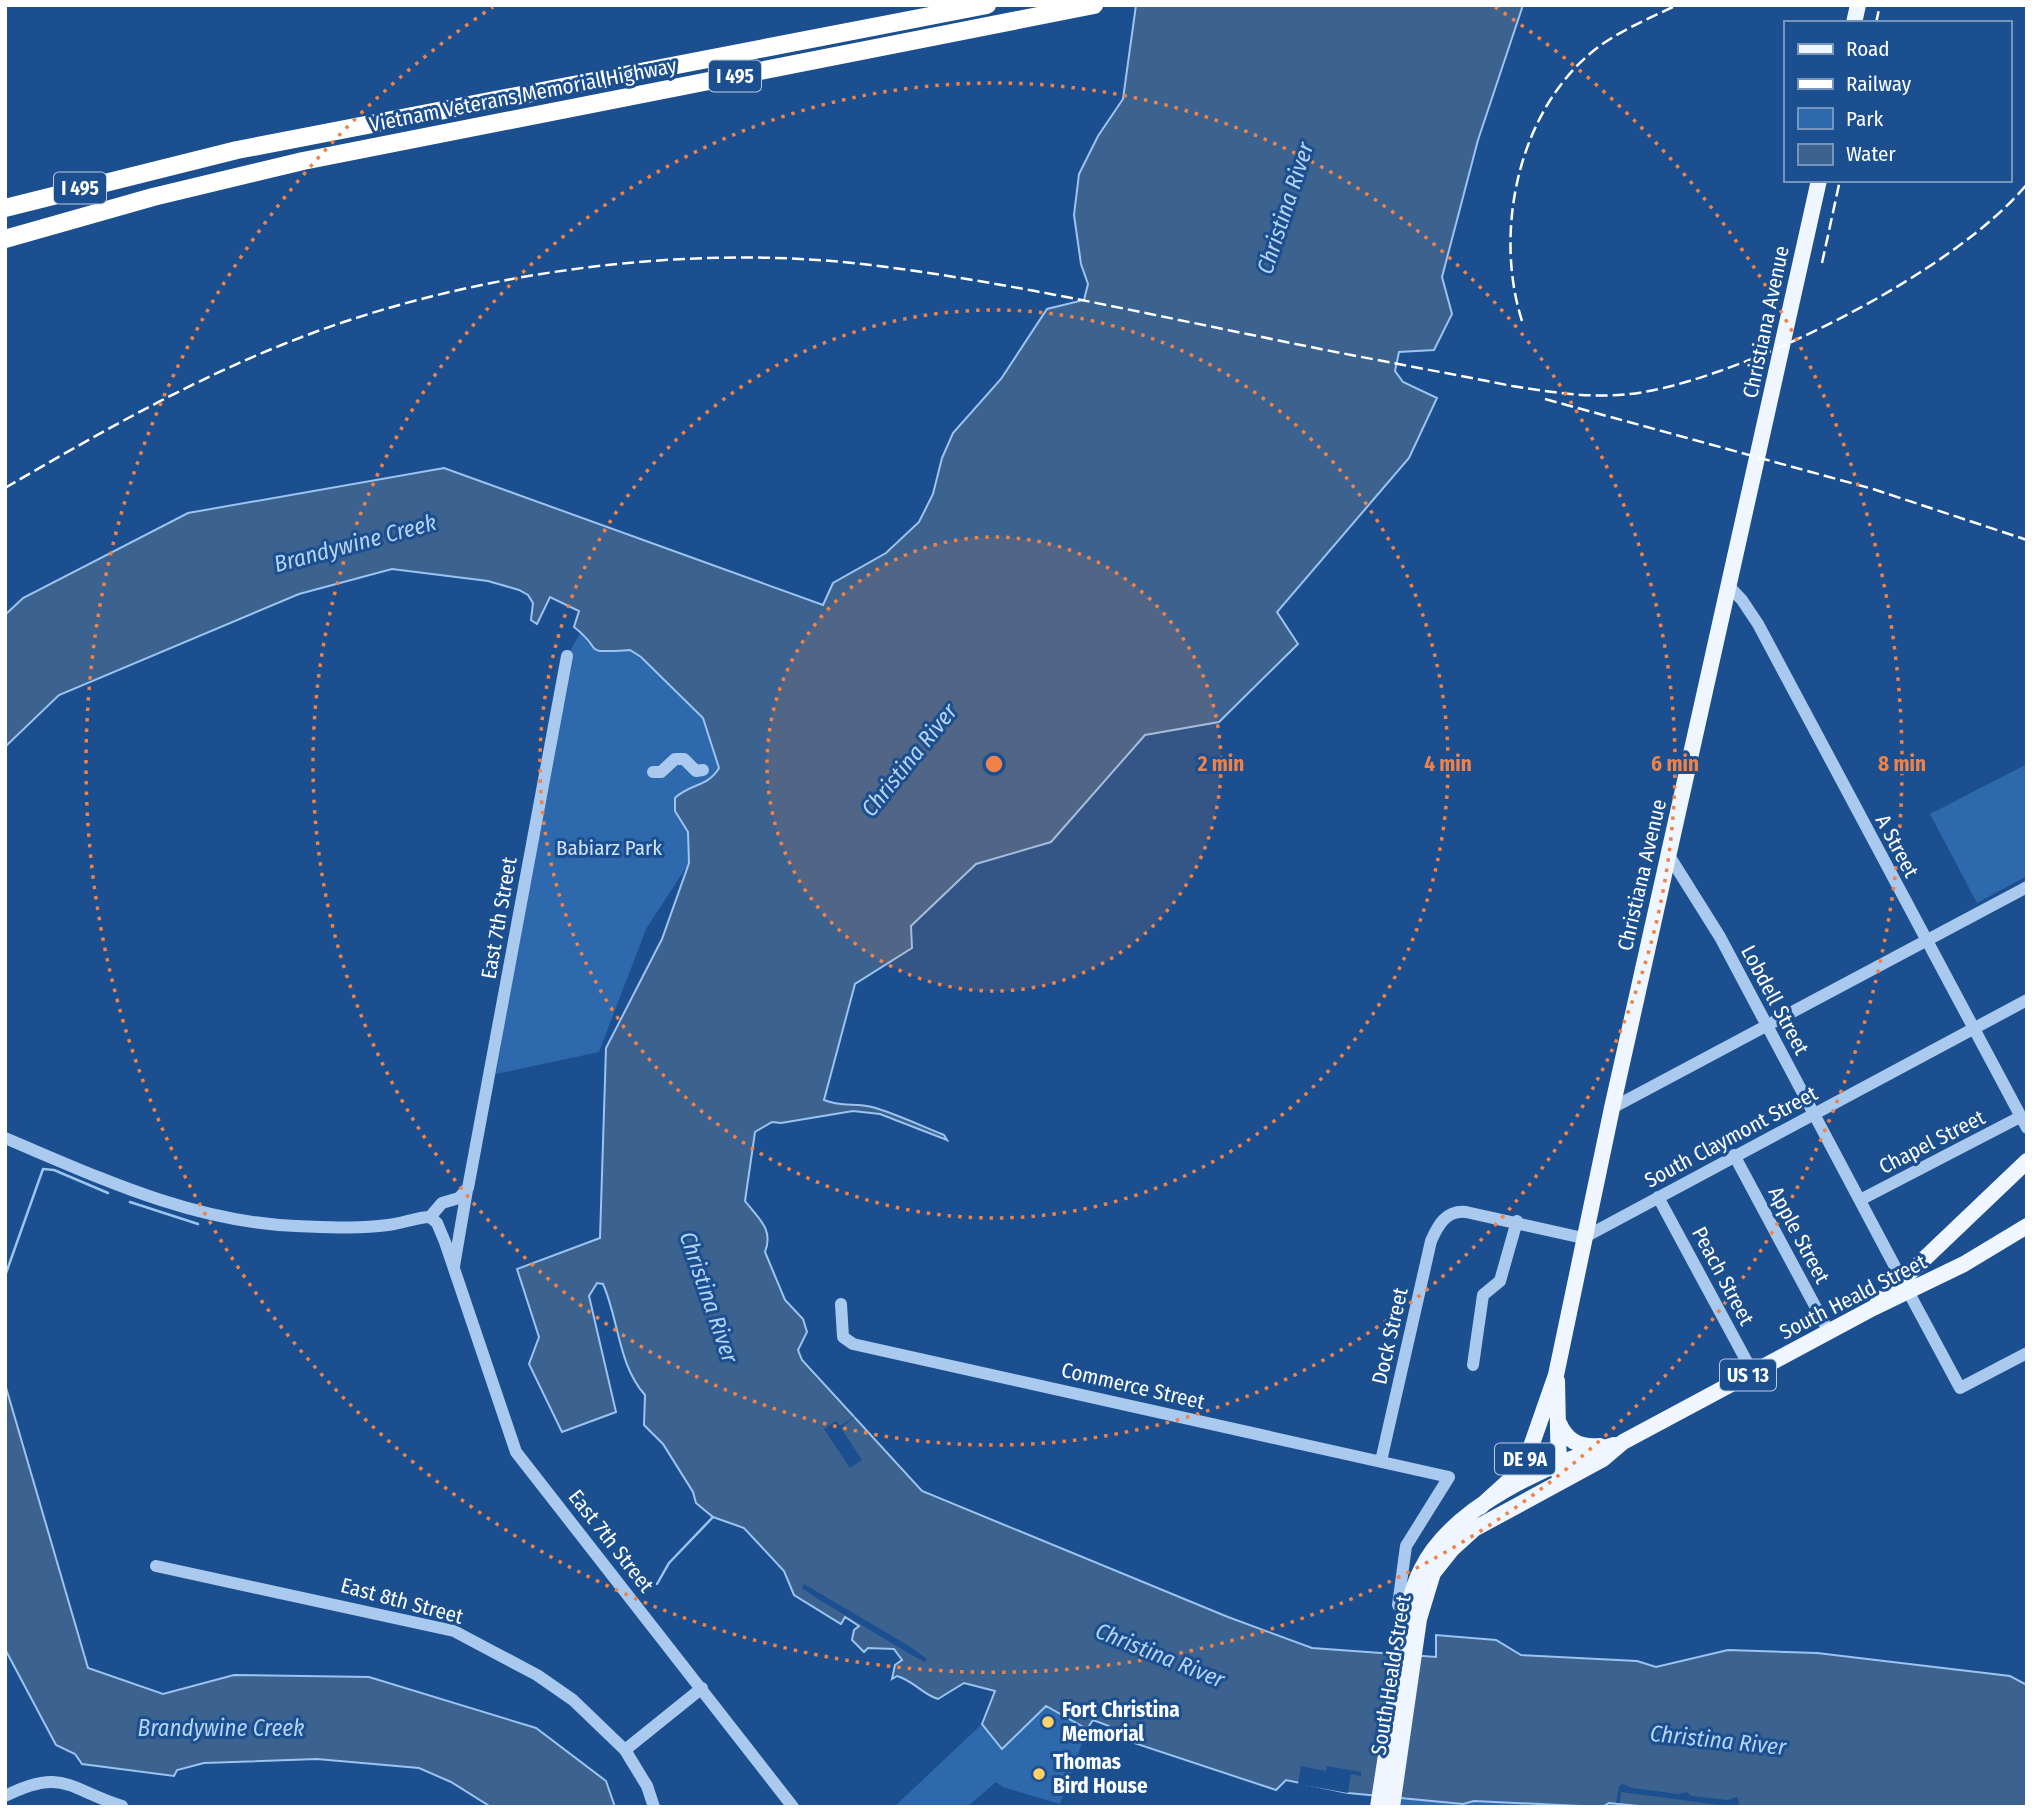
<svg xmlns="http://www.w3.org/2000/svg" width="2032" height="1812" font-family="'Fira Sans Condensed',sans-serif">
<rect width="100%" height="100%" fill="#1b4f8f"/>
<path fill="#2e69ad" d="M581,632C599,666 606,643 630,651C638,653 697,709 702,717C711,731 714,753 719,768L711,781L681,792L675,811L688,832L689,863L646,929L599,1052L496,1074L567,656Z
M2027,764V876L1977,903L1930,814Z
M1046,1706L1087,1729L1060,1804L1003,1787L996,1782L967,1807H894L982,1724L1002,1749Z
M1477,1794L1654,1807H1398L1400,1796L1442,1801Z"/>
<path fill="#3c6290" stroke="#9cc4f0" stroke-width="2" d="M1136,5H1523L1478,140L1442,277L1452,314L1434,350L1399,352L1395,371L1403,382L1437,398L1409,458L1277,612L1298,644L1219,722L1145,735L1051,842L976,864L911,926L912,948L855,984L824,1100C840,1107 855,1103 872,1107C897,1114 921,1126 944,1135L947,1140L880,1114L853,1111L781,1123L772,1122L755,1132L745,1201C758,1218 774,1229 765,1252L785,1300L803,1319L807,1332L798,1350L802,1360L922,1491L1228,1617L1312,1648L1436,1657V1635L1496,1640L1521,1655L1637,1661L1656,1667L1728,1650L1817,1653L2010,1676L2027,1685V1807H1649L1609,1803L1602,1807L1474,1801L1463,1804L1348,1793L1286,1780L1276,1790L1113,1736L1109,1726L1093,1720L1087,1729L1046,1706L1002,1749L982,1724L995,1691L964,1683L938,1699C922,1694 914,1681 897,1676L892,1679L895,1665L902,1660L894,1649L868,1648L864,1652L852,1640L854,1630L859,1626L845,1617L841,1624L794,1595L784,1571L744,1528L713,1517L696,1503L693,1492L663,1444L644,1425L645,1395C618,1365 619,1320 603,1284L597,1283L589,1296L616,1412L562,1432L529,1364L539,1337L517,1269L600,1238L606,1048L662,939L689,863L688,832L675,811V798C689,784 708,787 719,768L703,718L641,657L630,650C579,653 606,652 574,627L579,611L550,597L537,624L531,620L533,603L528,595L519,590L488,581L392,569L299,594L59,695L5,747V615L23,598L188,513L444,468L823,605L833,583L886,553L919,522L933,494L942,458L953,433L1001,379L1047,309L1084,300L1088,284L1081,264L1074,215L1079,174L1098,136L1123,99Z
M5,1384L88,1668L163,1694L234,1675L369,1677L536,1728L606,1781L615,1807H491L451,1782L419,1768L317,1759L204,1763L177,1770L174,1776L82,1764L75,1754L56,1745L5,1649Z"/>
<path fill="#1b4f8f" d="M857,1415L841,1428L862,1460L850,1468L824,1429L836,1421L840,1426Z
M804,1584L909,1646L927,1659L925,1662L910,1654L818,1599L802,1588Z
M1301,1766L1326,1771L1327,1766L1361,1772V1776L1351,1774L1348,1793L1298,1784Z
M1623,1784L1632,1788L1678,1794L1687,1792L1691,1796L1727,1800L1737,1797L1739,1802L1738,1807H1735L1621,1792L1620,1803H1616L1619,1786Z"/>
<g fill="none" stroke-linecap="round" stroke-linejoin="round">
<path stroke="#9cc4f0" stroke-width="2.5" d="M130,1202L198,1224
M5,1276L43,1169L54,1170L108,1193
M657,1584L669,1563L713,1517"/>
<path stroke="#a9c9ee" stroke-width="12" d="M1728,585L1742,600L1758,624L2027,1128
M653,772H661L675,759H684L696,771L703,770
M1668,854L1720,937L1901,1278
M1612,1108L2027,887
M5,1138C100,1178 192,1222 296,1226C326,1227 358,1229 388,1225C402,1224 416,1217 430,1217
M1734,1155L1829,1332
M1658,1197L1753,1373
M1860,1200L2020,1117
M430,1217L437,1223L445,1242L516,1452L793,1807
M430,1217L442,1203L459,1198L468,1188L567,656
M454,1266L467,1190
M1909,1293L1960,1388L2027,1353
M841,1304L843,1337L853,1344L1449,1477L1406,1546L1398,1605
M1473,1365L1483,1295L1500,1281L1517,1221
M1381,1461L1431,1241C1438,1225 1446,1210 1466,1212L1583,1238L2027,1000
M156,1566L454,1631L537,1675L573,1700L625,1750L647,1786L654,1807
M625,1750L702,1688
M5,1796C63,1767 68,1789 122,1806"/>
<path stroke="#f0f6ff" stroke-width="16" d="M1854,23L1858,5
M1877,1304L2027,1161
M1557,1381L1559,1474
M1558,1421C1566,1440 1578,1448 1600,1446
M1480,1507L1512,1478L1528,1455L1556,1375L1612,1108L1819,180
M1378,1807C1386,1757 1393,1708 1401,1658C1406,1628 1407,1598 1421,1570C1452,1506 1549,1463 1614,1445
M1392,1807L1419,1619L1433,1573L1452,1549L1474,1529L1603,1459L1623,1442L1873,1308L1964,1264L2027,1226"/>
<path stroke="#fff" stroke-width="18" d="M5,208L237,150L987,5
M5,239L153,197L303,161L1094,5"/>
<path stroke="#fff" stroke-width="2.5" stroke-dasharray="12 5" stroke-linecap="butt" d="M1876,23L1880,5
M2027,235V271
M1822,263L1840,180
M1522,321C1493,230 1519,108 1597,48C1621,30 1650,18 1677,5
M1545,399L1873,489L2027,540
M5,488C96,435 186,383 284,344C460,273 683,242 871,265C1001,281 1129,310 1257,336C1342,354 1427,369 1512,386C1557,393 1599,400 1644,392C1753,373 1957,270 2027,184"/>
</g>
<circle cx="994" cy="764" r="227" fill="#ee8249" fill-opacity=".12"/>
<g fill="none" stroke="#ee8249" stroke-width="3.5" stroke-dasharray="3.5 7">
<circle cx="994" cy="764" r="227"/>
<circle cx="994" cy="764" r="454"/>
<circle cx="994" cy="764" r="681"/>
<path d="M1495 7A908 908 0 1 1 493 7"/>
</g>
<g fill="#ffd166" stroke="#1b4f8f" stroke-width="2.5">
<circle cx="1048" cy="1722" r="7"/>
<circle cx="1039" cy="1774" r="7"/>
</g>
<g text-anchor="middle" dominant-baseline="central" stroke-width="6" stroke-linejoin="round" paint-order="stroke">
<g fill="#1b4f8f" stroke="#bbcadd" stroke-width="2">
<rect x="709" y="60.5" width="52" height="31" rx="5"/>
<rect x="54" y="172.5" width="52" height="31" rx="5"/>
<rect x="1720" y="1359.5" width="56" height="31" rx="5"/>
<rect x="1495" y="1443.5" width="60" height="31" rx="5"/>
</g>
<g font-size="19" font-weight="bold" fill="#fff">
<text x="735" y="76">I 495</text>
<text x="80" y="188">I 495</text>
<text x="1748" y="1375">US 13</text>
<text x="1525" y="1459">DE 9A</text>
</g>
<g font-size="21" fill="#fff" stroke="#1b4f8f">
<text transform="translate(523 95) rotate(-11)">Vietnam Veterans Memorial Highway</text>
<text transform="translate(1766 322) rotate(-78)">Christiana Avenue</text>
<text transform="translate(1897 846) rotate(62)">A Street</text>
<text transform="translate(1642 875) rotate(-77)">Christiana Avenue</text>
<text transform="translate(499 918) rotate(-80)">East 7th Street</text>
<text transform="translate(1775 1000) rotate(62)">Lobdell Street</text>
<text transform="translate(1731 1137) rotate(-28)">South Claymont Street</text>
<text transform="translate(1932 1142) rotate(-27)">Chapel Street</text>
<text transform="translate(1799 1235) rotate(62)">Apple Street</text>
<text transform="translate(1723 1276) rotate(62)">Peach Street</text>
<text transform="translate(1853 1297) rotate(-27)">South Heald Street</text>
<text transform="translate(1390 1336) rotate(-77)">Dock Street</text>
<text transform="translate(1133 1386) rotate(13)">Commerce Street</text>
<text transform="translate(611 1541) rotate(52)">East 7th Street</text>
<text transform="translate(402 1601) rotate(15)">East 8th Street</text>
<text transform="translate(1391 1675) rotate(-81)">South Heald Street</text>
</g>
<g font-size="21" fill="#cfe3fa" stroke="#1b4f8f">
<text x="609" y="848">Babiarz Park</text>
</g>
<g font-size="21" font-weight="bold" fill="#fff" stroke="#1b4f8f" text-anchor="start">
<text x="1062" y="1710">Fort Christina<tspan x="1062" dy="24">Memorial</tspan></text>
<text x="1053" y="1762">Thomas<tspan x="1053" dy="24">Bird House</tspan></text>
</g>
<g font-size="23" font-style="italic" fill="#b5d3f5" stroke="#1b4f8f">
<text transform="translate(1285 208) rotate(-72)">Christina River</text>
<text transform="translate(355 543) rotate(-15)">Brandywine Creek</text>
<text transform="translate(909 760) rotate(-51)">Christina River</text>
<text transform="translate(709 1297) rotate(71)">Christina River</text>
<text transform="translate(1160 1655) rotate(22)">Christina River</text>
<text x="221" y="1728">Brandywine Creek</text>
<text transform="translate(1718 1740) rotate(6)">Christina River</text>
</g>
</g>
<circle cx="994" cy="764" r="10" fill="#ee8249" stroke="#1b4f8f" stroke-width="3.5"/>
<g font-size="21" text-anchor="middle" font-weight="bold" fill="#ee8249" stroke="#1b4f8f" stroke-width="6" stroke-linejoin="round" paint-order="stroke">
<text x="1221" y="771">2 min</text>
<text x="1448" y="771">4 min</text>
<text x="1675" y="771">6 min</text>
<text x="1902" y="771">8 min</text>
</g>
<rect width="2032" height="1812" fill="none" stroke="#ffffff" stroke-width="14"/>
<rect x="1784" y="21" width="228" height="161" fill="#1b4f8f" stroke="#7695bc" stroke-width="2"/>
<rect x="1798" y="44" width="35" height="10" fill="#f0f6ff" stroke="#7695bc" stroke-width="2"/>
<text x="1846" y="56" font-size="21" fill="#ffffff">Road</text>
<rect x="1798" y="79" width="35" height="10" fill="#ffffff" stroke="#7695bc" stroke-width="2"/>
<text x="1846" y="91" font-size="21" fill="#ffffff">Railway</text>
<rect x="1798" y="108" width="35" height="21" fill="#2e69ad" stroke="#7695bc" stroke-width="2"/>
<text x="1846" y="126" font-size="21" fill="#ffffff">Park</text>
<rect x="1798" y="144" width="35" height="21" fill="#3c6290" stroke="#7695bc" stroke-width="2"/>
<text x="1846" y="161" font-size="21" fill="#ffffff">Water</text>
</svg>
